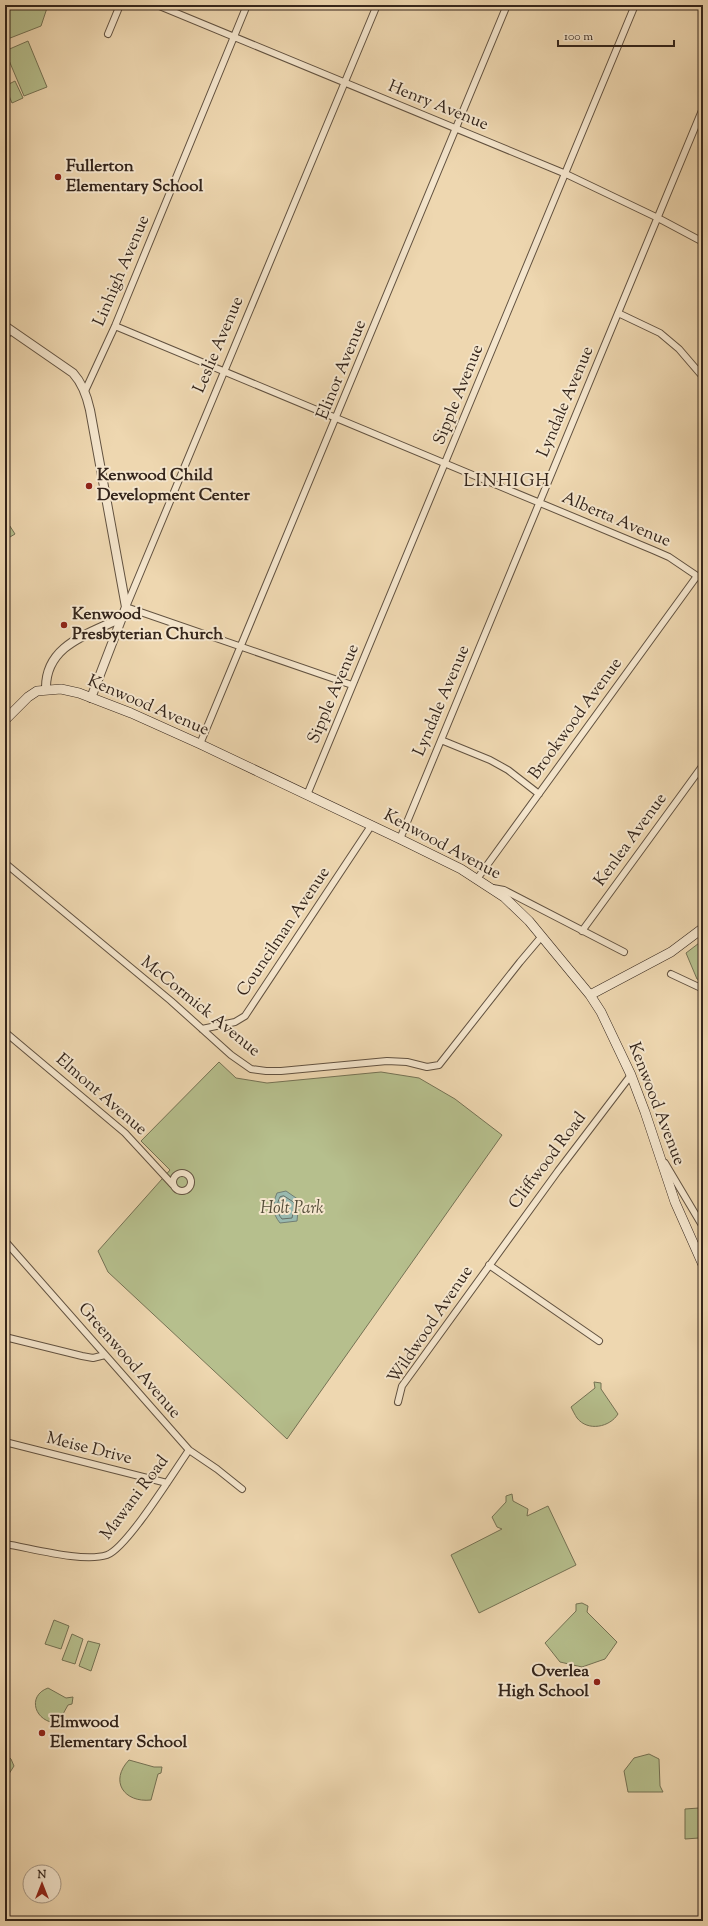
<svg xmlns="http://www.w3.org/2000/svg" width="708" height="1926" font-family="'Sorts Mill Goudy',serif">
<rect width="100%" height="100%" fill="#eed7b0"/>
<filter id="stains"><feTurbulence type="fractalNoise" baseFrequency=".005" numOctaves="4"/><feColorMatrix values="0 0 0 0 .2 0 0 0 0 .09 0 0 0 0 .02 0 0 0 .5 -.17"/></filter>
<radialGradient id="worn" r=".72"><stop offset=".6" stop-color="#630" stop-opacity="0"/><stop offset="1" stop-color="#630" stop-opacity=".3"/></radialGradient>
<path fill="#b6bf8d" stroke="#757254" d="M5,5H48L41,26L5,40Z
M28,41L47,87L24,96L5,51Z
M15,81L23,98L12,103L5,86Z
M6,520L15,534L5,540V521Z
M703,940V982L697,979L686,953Z
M219,1062L236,1078L267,1083L381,1072L419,1078L455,1099L502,1135L287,1439L108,1272L98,1251L170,1170L141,1141Z
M594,1382L601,1383V1389L618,1414C610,1427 588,1432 577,1418C575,1415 573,1411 571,1407L595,1388Z
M512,1494L513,1501L528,1509L527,1516L548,1506L576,1565L479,1613L451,1555L502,1529L497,1527L492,1517L506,1502V1496Z
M582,1603L588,1606L587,1612L617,1642L605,1659L582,1667L560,1662L545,1643L576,1611V1604Z
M54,1620L69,1626L61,1649L45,1644Z
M72,1634L83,1639L75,1664L62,1660Z
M88,1641L100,1644L91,1671L79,1666Z
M48,1688L66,1698L73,1697L72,1704L68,1705L58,1723C35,1723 26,1696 48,1688Z
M5,1754L11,1759L14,1766L5,1780Z
M649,1754L659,1759L660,1786L663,1792H628L624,1771L634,1758Z
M129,1760L154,1767H162L161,1773L158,1774L151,1800C124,1803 109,1781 129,1760Z
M699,1808V1838L685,1839V1809Z"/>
<path fill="#99b9af" stroke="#717e74" d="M286,1191L299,1200L297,1221L280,1223C272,1213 272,1205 277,1193Z"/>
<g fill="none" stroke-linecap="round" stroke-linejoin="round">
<path stroke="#666f65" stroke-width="1" d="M284,1196L295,1203L292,1218L282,1219C276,1212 276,1205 280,1197Z"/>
<path stroke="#717e74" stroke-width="2.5" d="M700,563L703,559"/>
<defs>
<path id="minor" d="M157,5L566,174L658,218L703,242
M108,34L120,5
M618,313L660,333L679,349L703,377
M115,326L653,550L669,557L703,580
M5,338L10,330
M85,391L115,326L247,5
M352,685L126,607L377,5
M441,740L490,760L508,770L539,794
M200,744L507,5
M307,795L635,5
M400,839L703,108
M5,863L171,1001L231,1055L251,1069L266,1071H281L387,1061L407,1062L427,1067L439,1065L520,962L542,936
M477,879L697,576
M493,888L504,890L624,952
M582,931L703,765
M671,974L703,989
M202,1029L235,1022L245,1016L371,826
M5,1032L125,1133L173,1185
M665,1163L703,1227
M173 1182a9 9 0 1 1 18 0a9 9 0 1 1-18 0Z
M5,1241L189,1450L217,1469L242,1489
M489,1265L599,1341
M5,1337L82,1356L93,1358L105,1355
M398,1402L402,1386L558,1171L631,1075
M5,1442L167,1483
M5,1544C31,1548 83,1563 107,1555C127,1548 175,1470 189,1450"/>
<path id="tertiary" d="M5,326L73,373C83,384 87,396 90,410L126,607L91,698
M46,689C45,645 89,634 121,618"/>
<path id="secondary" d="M5,720L28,697L37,691L61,689L79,693L131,713L200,744L400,839L461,869L504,897L529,921L590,995L601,1012L631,1075L645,1112L675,1202L703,1265
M590,995L671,952L703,928"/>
</defs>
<use href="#minor" stroke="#625240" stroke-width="8"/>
<use href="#tertiary" stroke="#625240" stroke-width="10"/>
<use href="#secondary" stroke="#34251b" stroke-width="10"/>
<use href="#minor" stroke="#f4e5cc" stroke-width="6"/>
<use href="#tertiary" stroke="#f4e5cc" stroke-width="8"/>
<use href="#secondary" stroke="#f4e5cc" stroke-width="9"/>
</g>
<g fill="#8f2418" stroke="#f4e5cc" stroke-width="1.5">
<circle cx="58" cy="177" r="4"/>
<circle cx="89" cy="486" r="4"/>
<circle cx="64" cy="625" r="4"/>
<circle cx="597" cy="1682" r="4"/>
<circle cx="42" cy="1733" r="4"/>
</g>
<g text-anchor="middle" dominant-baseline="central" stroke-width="4" stroke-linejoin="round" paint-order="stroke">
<g font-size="17" fill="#34251b" stroke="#f4e5cc">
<text transform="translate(438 106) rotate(22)">Henry Avenue</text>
<text transform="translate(122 271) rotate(-67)">Linhigh Avenue</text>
<text transform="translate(219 345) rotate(-67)">Leslie Avenue</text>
<text transform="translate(342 370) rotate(-68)">Elinor Avenue</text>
<text transform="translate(459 395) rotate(-68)">Sipple Avenue</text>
<text transform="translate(566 402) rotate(-67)">Lyndale Avenue</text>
<text transform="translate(616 520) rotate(23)">Alberta Avenue</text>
<text transform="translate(334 694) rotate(-67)">Sipple Avenue</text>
<text transform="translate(442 701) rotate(-67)">Lyndale Avenue</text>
<text transform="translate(148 706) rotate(23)">Kenwood Avenue</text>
<text transform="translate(576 719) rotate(-54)">Brookwood Avenue</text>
<text transform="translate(631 840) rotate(-54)">Kenlea Avenue</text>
<text transform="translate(442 845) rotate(28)">Kenwood Avenue</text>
<text transform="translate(284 932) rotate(-56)">Councilman Avenue</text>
<text transform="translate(200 1007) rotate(39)">McCormick Avenue</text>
<text transform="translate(101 1095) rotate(41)">Elmont Avenue</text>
<text transform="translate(656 1104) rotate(69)">Kenwood Avenue</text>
<text transform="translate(548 1161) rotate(-53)">Cliffwood Road</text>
<text transform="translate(431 1325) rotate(-56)">Wildwood Avenue</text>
<text transform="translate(129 1361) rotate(49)">Greenwood Avenue</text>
<text transform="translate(89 1449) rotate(14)">Meise Drive</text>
<text transform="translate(135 1498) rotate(-53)">Mawani Road</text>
</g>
<g font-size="17" font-weight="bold" fill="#34251b" stroke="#f4e5cc" text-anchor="start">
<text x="66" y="167">Fullerton<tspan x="66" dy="20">Elementary School</tspan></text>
<text x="97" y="476">Kenwood Child<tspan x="97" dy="20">Development Center</tspan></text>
<text x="72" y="615">Kenwood<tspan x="72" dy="20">Presbyterian Church</tspan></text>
<text x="589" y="1672" text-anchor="end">Overlea<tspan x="589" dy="20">High School</tspan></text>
<text x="50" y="1723">Elmwood<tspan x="50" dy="20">Elementary School</tspan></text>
</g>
<g font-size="17" font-style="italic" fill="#544c38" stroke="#f4e5cc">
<text x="292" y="1209">Holt Park</text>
</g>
<g font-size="18" letter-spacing="1" fill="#34251b" stroke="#f4e5cc">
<text x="507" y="482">LINHIGH</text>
</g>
</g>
<rect width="708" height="1926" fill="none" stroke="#eed7b0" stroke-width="20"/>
<rect x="6" y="6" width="696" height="1914" fill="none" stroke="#34251b" stroke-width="2"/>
<rect x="10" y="10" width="688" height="1906" fill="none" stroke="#34251b"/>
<g transform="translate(42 1884)"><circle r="19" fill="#f4e5cc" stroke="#a79885"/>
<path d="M0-3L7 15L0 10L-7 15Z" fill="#8f2418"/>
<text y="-6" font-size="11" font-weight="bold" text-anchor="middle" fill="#34251b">N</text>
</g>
<path d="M558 40v6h116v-6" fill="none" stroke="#34251b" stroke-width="2"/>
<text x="564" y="40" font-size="12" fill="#34251b" stroke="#f4e5cc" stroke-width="3" paint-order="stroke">100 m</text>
<rect width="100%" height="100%" filter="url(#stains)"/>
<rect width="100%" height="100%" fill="url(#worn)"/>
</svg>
